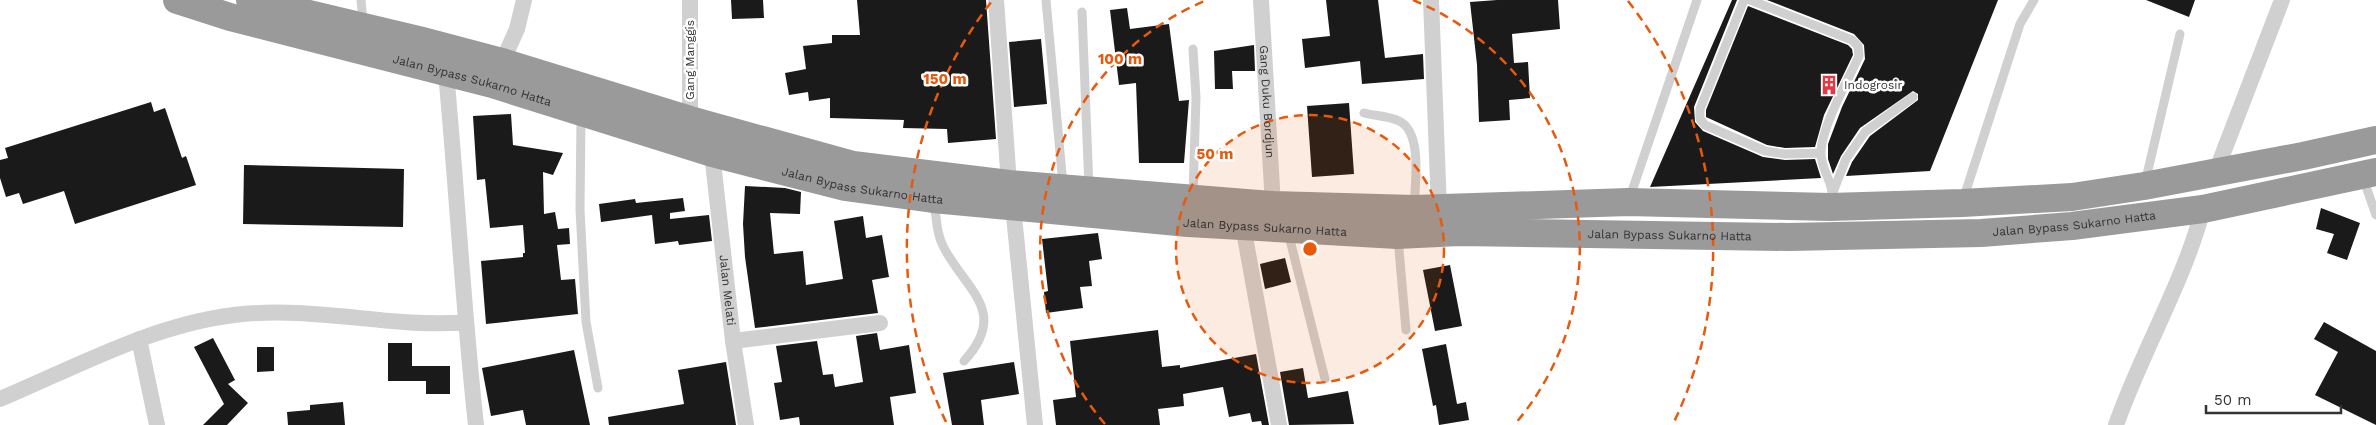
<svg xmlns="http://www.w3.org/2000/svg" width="2376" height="425" font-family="'Work Sans',sans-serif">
<rect width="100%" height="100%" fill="#fff"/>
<path fill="#1a1a1a" d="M731,0H763L764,18L732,19Z
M857,0H986L996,139L948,143L947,129L903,128L904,120L830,118V98L809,101L808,92L789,95L785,73L806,69L803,46L832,43V35H860Z
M1326,0H1378L1385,58L1423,54L1424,79L1362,84L1360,61L1305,68L1302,39L1330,36Z
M1497,0H1558L1560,29L1512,34L1514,63L1528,62L1530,98L1509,100L1510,120L1479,122L1477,65L1470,2Z
M1732,0H1737L1694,107L1695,122L1703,131L1763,157L1785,160L1815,159L1821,178L1650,187Z
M1767,0H1998L1930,171L1846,176L1852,162L1870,136L1918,100V94L1913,91L1860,128L1841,156L1833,174L1828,159V144L1842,107L1865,59L1864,45L1854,34Z
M2146,0H2195L2189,17Z
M1748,6L1848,45L1852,49L1853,55L1824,115L1815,147L1785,148L1767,145L1706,117V110Z
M1127,8L1130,29L1169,24L1179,101L1189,100L1184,163H1139L1136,83L1119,85L1110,10Z
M1041,39L1047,104L1014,107L1009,42Z
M1254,45L1255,71H1232L1233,89H1215L1214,51Z
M151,102L154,112L165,108L182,158L186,156L196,185L75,224L64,191L23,204L19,193L6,197L0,178V160L8,158L5,148Z
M1349,103L1354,174L1312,177L1307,106Z
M511,114L513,145L563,153L553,175L543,172L544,214L555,212L558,229L569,228L570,244L557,245L561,280L575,279L578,314L486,324L481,261L523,257V253H525L523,225L490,228L485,179L477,180L473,116Z
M244,165L404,169L403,227L243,224Z
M745,186L785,188L801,192L800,214L770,213L774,254L803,251L806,285L843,279L834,221L863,216L866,238L882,235L889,277L872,280L878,313L755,328L745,257L743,224Z
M683,198L685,211L670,213V219L709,215L712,241L679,245L678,241L655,244L652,215L601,222L599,204L635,199L636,203Z
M2321,208L2360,223L2347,260L2327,253L2334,234L2316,229Z
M1098,233L1102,259L1089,261L1092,286L1080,287L1083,308L1046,313L1044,292L1048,291L1042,239Z
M1285,258L1291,282L1265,289L1260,264Z
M1450,265L1462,326L1435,331L1423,270Z
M2324,322L2376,351V425L2315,395L2338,352L2314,339Z
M1158,330L1162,367L1180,365V368L1256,354L1269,425H1262L1261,421L1252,422L1250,413L1229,417L1223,387L1183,394L1184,406L1158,409L1160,425H1056L1053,400L1076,397L1070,341Z
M877,333L880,350L909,345L916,393L890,397L894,425H800L799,417L780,420L774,383L782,382L776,346L817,341L823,375L833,374L835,387L863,382L856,336Z
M213,338L235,380L228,384L248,403L227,425H203L224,404L194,347Z
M388,343H412V366H450V394H426V381H388Z
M1446,344L1457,404L1466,402L1469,420L1439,425L1436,405L1433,406L1422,349Z
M257,347H274V371L257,372Z
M574,350L590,425H526L523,410L491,416L482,368Z
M726,362L736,425H609L608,417L684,404L678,370Z
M1014,362L1019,394L981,400L984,425H952L943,373Z
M1303,368L1308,398L1348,391L1354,424L1289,425L1280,372Z
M343,402L345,425H288L287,412L310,410V405Z"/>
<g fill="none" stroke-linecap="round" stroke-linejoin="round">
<path stroke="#d0d0d0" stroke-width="9" d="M361,0L363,22
M1046,0L1063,185
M1744,0L1700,109V119L1705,125L1765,151L1785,154L1821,153
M1750,0L1852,40L1858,46L1859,56C1848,80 1821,128 1821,153C1821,173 1836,182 1831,205
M1082,12L1089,188
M1364,113C1375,116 1389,116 1399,121C1423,132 1415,185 1414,207
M581,115L580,210L586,322L598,388
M2363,178L2376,215
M2145,183L2180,34
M1833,192L1846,159L1865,132L1913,97
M1193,196L1196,97L1193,49
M1629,200L1697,0
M1963,200L2020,24L2034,0
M934,203C937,219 936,233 944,248C967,291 1009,312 964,361
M1288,232L1325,379
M1398,238L1406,330"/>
<g stroke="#d0d0d0" stroke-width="16">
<path d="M690,0V120"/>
<path d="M996,0L1009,184"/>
<path id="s1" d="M1261,0L1273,205"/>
<path d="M1431,0L1439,208"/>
<path d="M499,69L517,29L524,0"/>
<path d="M446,73C457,190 463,308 476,425"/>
<path id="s2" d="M712,153L733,341L746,425"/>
<path d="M2215,174L2282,0"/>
<path d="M1013,206L1035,425"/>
<path d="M1243,226L1279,425"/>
<path d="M139,339L157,425"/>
<path d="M733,341L880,323"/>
<path d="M0,399C76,367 152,325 234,315C291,308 348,318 404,322C424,324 445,323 465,323"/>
<path d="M2116,425C2142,351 2183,284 2203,209"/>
</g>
<g stroke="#9a9a9a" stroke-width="28">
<path id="s3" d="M177,0L230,17L492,84L712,153L845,187L933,199L1188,223L1397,235L1459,232L1788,237L1981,233L2072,226L2203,209L2376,172"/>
<path d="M250,0L419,40L502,62L690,120L853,165L1009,184L1273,205L1414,209L1628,202L1830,207L1962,203L2072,197L2144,186L2303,156L2376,140"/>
</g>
</g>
<circle cx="1310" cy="249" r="134" fill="#e8590c" fill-opacity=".12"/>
<g fill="none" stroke="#e8590c" stroke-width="2.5" stroke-dasharray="9 6">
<circle cx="1310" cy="249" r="134"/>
<path d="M1105 424A269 269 0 0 1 1207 0M1413 0A269 269 0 0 1 1515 424"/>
<path d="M946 422A403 403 0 0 1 992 1M1628 1A403 403 0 0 1 1674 422"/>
</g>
<defs>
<symbol id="building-bare" viewBox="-9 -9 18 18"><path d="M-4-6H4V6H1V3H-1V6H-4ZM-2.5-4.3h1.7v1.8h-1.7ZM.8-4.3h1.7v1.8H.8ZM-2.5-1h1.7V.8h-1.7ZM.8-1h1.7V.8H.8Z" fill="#e63946" stroke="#fff" stroke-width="2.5" paint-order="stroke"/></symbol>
</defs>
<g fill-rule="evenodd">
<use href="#building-bare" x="1815" y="71" width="28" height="28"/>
</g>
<g text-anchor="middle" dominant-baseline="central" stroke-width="5" stroke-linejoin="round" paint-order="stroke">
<g font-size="12" fill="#333" stroke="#fff">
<text transform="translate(690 60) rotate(-90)">Gang Manggis</text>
<text stroke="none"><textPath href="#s3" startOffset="306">Jalan Bypass Sukarno Hatta</textPath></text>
<text stroke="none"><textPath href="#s1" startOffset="102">Gang Duku Bordjun</textPath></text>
<text stroke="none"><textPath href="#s3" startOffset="711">Jalan Bypass Sukarno Hatta</textPath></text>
<text stroke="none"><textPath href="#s3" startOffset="1926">Jalan Bypass Sukarno Hatta</textPath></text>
<text stroke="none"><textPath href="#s3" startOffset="1116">Jalan Bypass Sukarno Hatta</textPath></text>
<text stroke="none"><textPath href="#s3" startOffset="1521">Jalan Bypass Sukarno Hatta</textPath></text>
<text stroke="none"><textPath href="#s2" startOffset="138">Jalan Melati</textPath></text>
</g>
<g font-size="12" fill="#333" stroke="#fff" text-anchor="start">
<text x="1844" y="85">Indogrosir</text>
</g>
</g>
<circle cx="1310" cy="249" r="8" fill="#e8590c" stroke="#fff" stroke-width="2.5"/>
<g font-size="15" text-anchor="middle" font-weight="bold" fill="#e8590c" stroke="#fff" stroke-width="5" stroke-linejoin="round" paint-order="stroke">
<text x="1120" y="64">100 m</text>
<text x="945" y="84">150 m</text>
<text x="1215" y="159">50 m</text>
</g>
<path d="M2206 405v8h135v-8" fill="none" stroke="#333333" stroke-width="2.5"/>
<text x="2214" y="405" font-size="15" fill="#333333" stroke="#ffffff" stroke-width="4" paint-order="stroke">50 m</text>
</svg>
